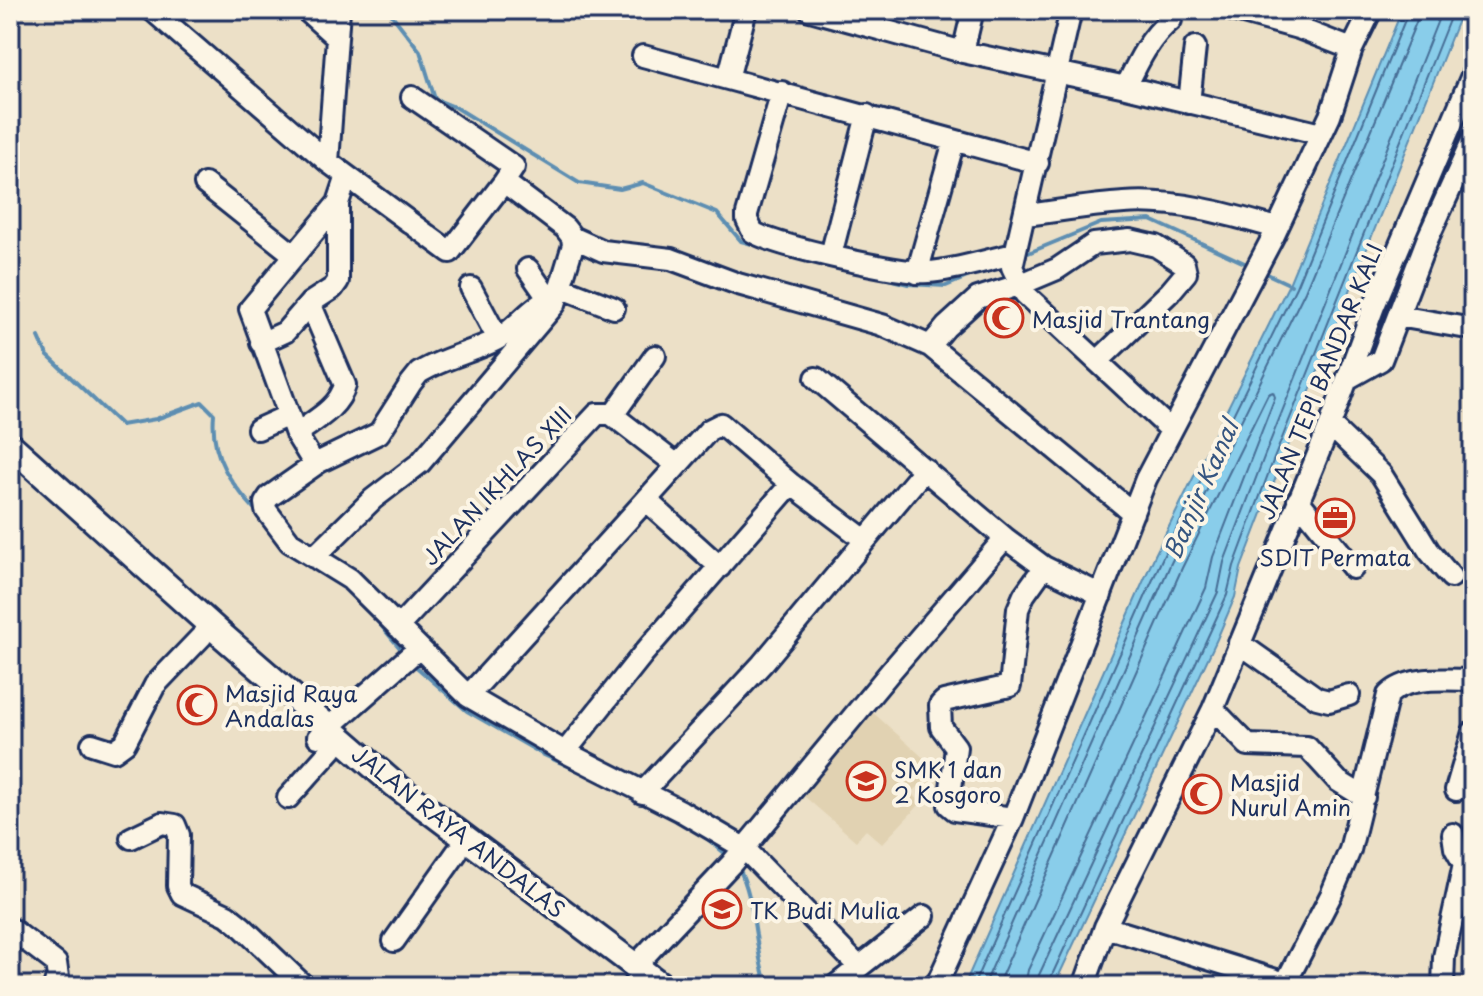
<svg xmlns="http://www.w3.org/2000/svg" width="1483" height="996" font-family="'Playpen Sans',sans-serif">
<rect width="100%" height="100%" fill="#ece0c7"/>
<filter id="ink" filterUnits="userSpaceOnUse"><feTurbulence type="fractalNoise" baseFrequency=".0125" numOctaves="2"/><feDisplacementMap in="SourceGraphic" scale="16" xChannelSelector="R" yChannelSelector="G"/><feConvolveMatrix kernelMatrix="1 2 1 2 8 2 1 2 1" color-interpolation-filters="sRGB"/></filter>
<g filter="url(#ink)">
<path fill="#e1d2b2" d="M869,709L936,769L912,793L921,803L882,844L866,830L856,841L798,791Z"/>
<path fill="#89cdea" stroke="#5d8eb2" stroke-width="2" d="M1402,10H1462L1281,464L1241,568L1235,597L1217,639L1054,986H964L1155,555L1289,284Z"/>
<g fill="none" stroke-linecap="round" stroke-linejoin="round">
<path stroke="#476e96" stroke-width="2" d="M973,986L1162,559L1296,287L1409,10
M984,986L1171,563L1305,291L1417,20L1419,10
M997,986L1182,568L1268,394L1273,392L1275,397L1213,557L1206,588L1028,970L1025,986
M1037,986L1039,975L1218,592L1224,562L1264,457L1442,10
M1047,986L1227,595L1234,566L1273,461L1453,10"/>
<path stroke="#5d8eb2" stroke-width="4" d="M388,10L420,51L435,99L457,108L579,183L620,189L643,183L717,213L741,241L763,247
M1021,256L1101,223L1151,220L1251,266
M1263,272L1291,285
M872,275L908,284L946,286L979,272
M39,337L47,355L121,425L156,419L202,402L214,414C210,457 231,484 259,514
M372,615L405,654
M413,664L467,711L544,755L594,778
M704,836L728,856
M737,864C757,901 753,946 767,986"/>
<defs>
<path id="minor" d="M152,10L328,162L450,252L504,182L565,228L572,237L573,245L555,304L420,463L373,499L314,557
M306,10L337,38
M746,10L728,79L1038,163
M810,10L963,52L1126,87L1321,134
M1071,10L1012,267L1025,294L1171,430
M1232,10L1298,28L1352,49
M963,52L973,10
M643,56L728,79
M1126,87C1138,62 1149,38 1171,20
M782,92L747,214V220L753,232C774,246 902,274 928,272C957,270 986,260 1014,254
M412,97L514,167L504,182
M1189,103L1195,47
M328,162L339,10
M205,184L294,255
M1025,215C1058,211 1091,205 1124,203C1176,199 1228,214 1277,228
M572,237L603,251L671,259L738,284L882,325L930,346L1133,513
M831,255L867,115
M528,269L548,298
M917,273L954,141
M560,287L614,308
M471,288L498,339
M558,296C532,303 518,328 496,340C471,353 442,358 419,373L411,383L379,433L319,462L269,497L265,503L266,510L290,542L350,579L468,696L565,752L681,811L744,848L859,967
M1398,316L1473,329
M261,343L285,332L310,303L333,288L338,281V203
M930,346L946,327L978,298L1019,285L1057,269L1094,244L1130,240L1156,246L1184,264L1186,273L1170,292L1098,361
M816,378L1005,538L1044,567L1101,595
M1347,379L1381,360L1427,240L1473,139
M613,415L655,356
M1330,425L1381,474L1429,551L1451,577
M258,429L289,415
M296,434C315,420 339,408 345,385L310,303
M315,465L296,434L250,309L338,203L347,176
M646,500L709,430L721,424L791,484L865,540
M1298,500L1353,568
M398,627L597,414H611L677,465
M1239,643L1317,698L1329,701L1349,695
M468,696L646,500L720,567
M1213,709L1248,745L1307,747L1338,781L1364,797
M318,737L418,649
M92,744L114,751L125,743L155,685L202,636
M565,752L643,654L791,484
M1456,790L1473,732
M642,793L762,664L925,469
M288,798L332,749
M1013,818L955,810L949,805L956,747L941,727L940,705L944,701L1010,686L1018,609L1024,595L1044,567
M131,838L162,823L175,825L179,835L178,886L182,894L227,915L241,926L304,986
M1105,927L1295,986
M10,928L56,963L58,977L54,986
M394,941L457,852
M635,966L732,863L891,671L1005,538
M1286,982L1331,895L1350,850L1388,695C1408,675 1446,680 1473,680
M633,986L634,984
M835,986L924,916
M936,986L1013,818L1146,479L1274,235L1330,116L1352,49L1371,10
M1084,986L1105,927L1213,709L1330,425L1374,306L1473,73
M1443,986L1444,957L1464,864L1455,848L1453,834"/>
<path id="major" d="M10,445L224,637L395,785L662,986"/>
</defs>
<use href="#minor" stroke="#1b2f5e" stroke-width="26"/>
<use href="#major" stroke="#1b2f5e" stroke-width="30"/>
<use href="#minor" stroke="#fcf5e5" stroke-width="20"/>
<use href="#major" stroke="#fcf5e5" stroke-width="24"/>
</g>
</g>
<defs>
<symbol id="mosque-ring" viewBox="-11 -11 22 22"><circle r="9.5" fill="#fcf5e5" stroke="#c8321e" stroke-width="1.5"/><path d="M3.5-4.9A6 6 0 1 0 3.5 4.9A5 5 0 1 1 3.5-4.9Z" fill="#c8321e"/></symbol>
<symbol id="office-ring" viewBox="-11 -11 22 22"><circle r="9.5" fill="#fcf5e5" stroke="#c8321e" stroke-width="1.5"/><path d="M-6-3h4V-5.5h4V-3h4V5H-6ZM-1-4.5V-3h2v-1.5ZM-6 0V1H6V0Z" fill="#c8321e"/></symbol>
<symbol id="school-ring" viewBox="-11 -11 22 22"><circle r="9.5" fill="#fcf5e5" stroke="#c8321e" stroke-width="1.5"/><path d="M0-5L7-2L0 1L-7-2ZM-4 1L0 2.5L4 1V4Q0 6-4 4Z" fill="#c8321e"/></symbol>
</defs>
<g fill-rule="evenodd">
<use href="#mosque-ring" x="982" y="296" width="44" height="44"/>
<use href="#office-ring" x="1313" y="496" width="44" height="44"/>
<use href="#mosque-ring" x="175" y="683" width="44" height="44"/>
<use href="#school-ring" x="844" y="759" width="44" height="44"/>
<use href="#mosque-ring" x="1180" y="772" width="44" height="44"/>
<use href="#school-ring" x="700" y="887" width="44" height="44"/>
</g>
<g text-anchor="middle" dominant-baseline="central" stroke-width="8" stroke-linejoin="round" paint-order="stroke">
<g font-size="22" fill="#1b2f5e" stroke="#fcf5e5" text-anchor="start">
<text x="1032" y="318">Masjid Trantang</text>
<text x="1335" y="556" text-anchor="middle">SDIT Permata</text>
<text x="225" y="692">Masjid Raya<tspan x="225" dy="25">Andalas</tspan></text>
<text x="894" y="768">SMK 1 dan<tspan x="894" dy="25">2 Kosgoro</tspan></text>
<text x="1230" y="781">Masjid<tspan x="1230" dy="25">Nurul Amin</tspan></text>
<text x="750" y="909">TK Budi Mulia</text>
</g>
<g font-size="22" fill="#1b2f5e" stroke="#fcf5e5">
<text transform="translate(1319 381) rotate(-68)">JALAN TEPI BANDAR KALI</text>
<text transform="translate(496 485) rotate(-47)">JALAN IKHLAS XIII</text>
<text transform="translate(459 831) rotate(38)">JALAN RAYA ANDALAS</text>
</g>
<g font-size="24" font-style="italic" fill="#365681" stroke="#fcf5e5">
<text transform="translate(1200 489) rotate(-66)">Banjir Kanal</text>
</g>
</g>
<rect width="1483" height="996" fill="none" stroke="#fcf5e5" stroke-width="40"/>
<rect x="20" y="20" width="1443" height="956" fill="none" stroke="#1b2f5e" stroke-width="3" filter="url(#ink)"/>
</svg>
